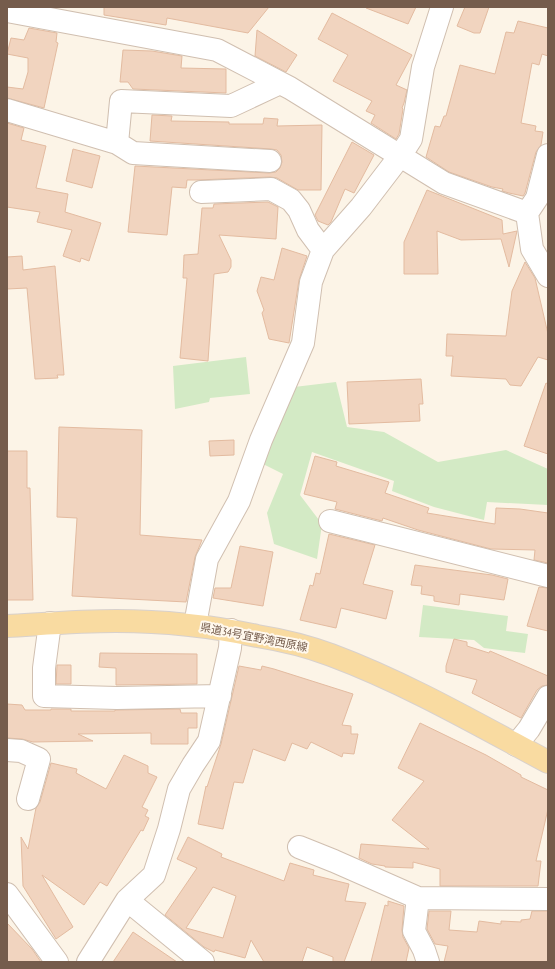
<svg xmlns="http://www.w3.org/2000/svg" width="555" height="969" font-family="'PT Sans Narrow','Noto Sans JP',sans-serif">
<rect width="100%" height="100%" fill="#fcf4e7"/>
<path fill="#d3eac5" d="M246,357L250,394L210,398L209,402L175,409L173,366Z
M336,382L347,427L384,432L438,462L506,450L548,469V505L487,502L484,520L434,507L392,491L394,481L312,452L300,495L322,524L317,559L274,544L267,513L283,474L261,463L294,387Z
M423,605L508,616L506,631L528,634L525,653L484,648L474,640L419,637Z"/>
<path fill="#f1d4bf" stroke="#e3bba0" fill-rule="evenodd" d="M104,7H269L248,33L167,18L166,25L104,15Z
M366,7H416L408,24L366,8Z
M465,7H489L480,33H474L457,26Z
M332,13L412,55L396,85L407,90L404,103L402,108L403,109L399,134L396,139L371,123L375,115L366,111L372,101L333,81L348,55L318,39Z
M518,21L548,28V56L542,54L539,65L532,63L521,123L536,126L535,131L543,132L541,145L536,152L525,193L523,196L509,193L502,191L503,189L492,187L449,172L426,157L435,126L440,127L444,116H446L460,65L495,74L506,32L514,33Z
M29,28L57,33L56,42L58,43L44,108L7,98V87L23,89L28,72V58L7,54L11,38L24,40Z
M257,30L297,55L286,72L255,56Z
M123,50L152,51L182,56L181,68L226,69V93L133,89L128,82H120Z
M152,115L172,116L171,121L229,122V124H263L264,118L278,119L277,126L322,125L321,190H298L277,178L270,177L197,180H187L186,188L172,187L167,235L128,232L135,166L269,173L276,172L280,168L282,162L281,155L277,150L271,149L150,141Z
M7,123L24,128L21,140L46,146L36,188L68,194L65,212L101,223L89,261L81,258L80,262L63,256L72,230L37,222L40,212L7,207Z
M352,142L374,155L354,193L345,189L331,222L328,225L318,221L315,215Z
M73,149L100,156L92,188L66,181Z
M427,190L502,220L503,234L517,231L509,267L501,239L461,240L437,231L438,274H404V242Z
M268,202L278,207L276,239L219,235L231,260V267L228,272L214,274L208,361L180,358L187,278H183L184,255L198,254L202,208H213L214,204Z
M282,248L307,256L299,280L289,343L269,339L262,313L264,310L257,291L261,277L274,280Z
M22,256L23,270L55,266L64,375H57L58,378L35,379L27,288L7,289V257Z
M525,262L535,278L548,334V360L538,357L521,386L510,385L506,379L451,376L453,356H446L447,334L506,336L512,291Z
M421,379L423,404H419L420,421L349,424L347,382Z
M546,383L548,384V454L524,446Z
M59,427L142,430L140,535L202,540L195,557L186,602L72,596L77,518L57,517Z
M234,440V455L210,456L209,441Z
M7,451H27V488H30L33,600H7Z
M315,456L337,462L336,466L389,482L385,493L429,508L427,513L495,524L496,508L520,509L548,513V563L534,560L535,550L491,549L418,530L383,518L382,521L335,509L337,502L304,494Z
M329,534L375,545L363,584L393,591L386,619L341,608L336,628L300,620L310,585L313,586L316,573L320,574Z
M240,546L273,552L263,606L213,598L215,588H231Z
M415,565L492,575L508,579L504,600L460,594L459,605L434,601V596L421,594L422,586L411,585Z
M539,587L548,588V631L527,626Z
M454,639L467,642V646L489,653L490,651L548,676V685L542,686L537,690L521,718L472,693L477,680L446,672V666Z
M100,653L197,654V684L116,685V668L99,667Z
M57,665H71V684H56Z
M239,666L261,670L262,666L274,669L353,694L342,725L351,726V734H358L354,754L343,753L342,757L311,742L307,749L292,743L285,761L253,749L243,783L234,782L223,829L198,824L206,786L207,787L221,744Z
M7,704L22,705L25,710H51V709H71V711H115V710L180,709L181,713H197V728H188V744H151V733L78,734L93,741L33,742L22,739L7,738Z
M420,723L486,755L521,775V777L548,790V809L536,861H541L538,886H440V869L413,862V868L385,867V866L372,864L359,858L361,844L429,849L392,820L424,781L398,768Z
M124,755L148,766V773L157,777L142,807L148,810L145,816L149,818L143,831L141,830L107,886L100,882L84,905L42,875L73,927L56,939L23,886L21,837L28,849L36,808L40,802L51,763L77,769L76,773L106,789Z
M188,837L222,854L221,857L284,881L290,863L314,870L313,875L349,884L345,901L366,903L344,962H333V957L307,947L302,962H264L251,940L245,958L215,950L214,952L204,947L165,915L197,868L177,859ZM213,887L236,896L223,938L186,928Z
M388,901L404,906L402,930L403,937L409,948L406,962H371L385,905L388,906Z
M429,911H451L449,930L477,932L479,921L501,924V921L521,922V920L530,919L532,911H548V962H444L448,946L435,944L427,929Z
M7,923L32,949L41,962H7Z
M133,932L152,945L177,962H113Z"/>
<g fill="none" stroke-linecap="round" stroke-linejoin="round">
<defs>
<path id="minor" d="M7,11L217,50L290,88L444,183L527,213L532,249L548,276
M7,110L117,143L121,101L231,106L280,83
M117,143L133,153L270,161
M201,192L271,189L291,200L299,210L308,230L323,250
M527,213L537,198L548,155
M330,521L548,576
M50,623L44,668V696L117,698L220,696
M195,625L207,559L239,501L261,440L303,343L311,282L323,250L361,207L400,156L411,139L423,67L442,7
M516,745L529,729L548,697
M7,750L21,751L39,759L28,799
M299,847L334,861L418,898
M7,894L57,962
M127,900L203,962
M88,962L127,900L154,875L169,829L179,789L193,765L209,741L230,648L231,630
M428,962L424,950L414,931L418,898L548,899"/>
<path id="major" d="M7,626C43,624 80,621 116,621C164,621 211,626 257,636C282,640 307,646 331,655C406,683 477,724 548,762"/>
</defs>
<use href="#minor" stroke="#d0bfb0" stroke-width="24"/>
<use href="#major" stroke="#d8d1cd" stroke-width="24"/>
<use href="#minor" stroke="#fff" stroke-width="22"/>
<use href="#major" stroke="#f9dba1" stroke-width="22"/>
</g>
<g text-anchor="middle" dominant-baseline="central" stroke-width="4" stroke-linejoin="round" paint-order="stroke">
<g font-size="11" fill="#755c4c" stroke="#fff8ed">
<text transform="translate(254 637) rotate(11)">県道34号宜野湾西原線</text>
</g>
</g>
<rect width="555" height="969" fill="none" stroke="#755c4c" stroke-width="16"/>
</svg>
